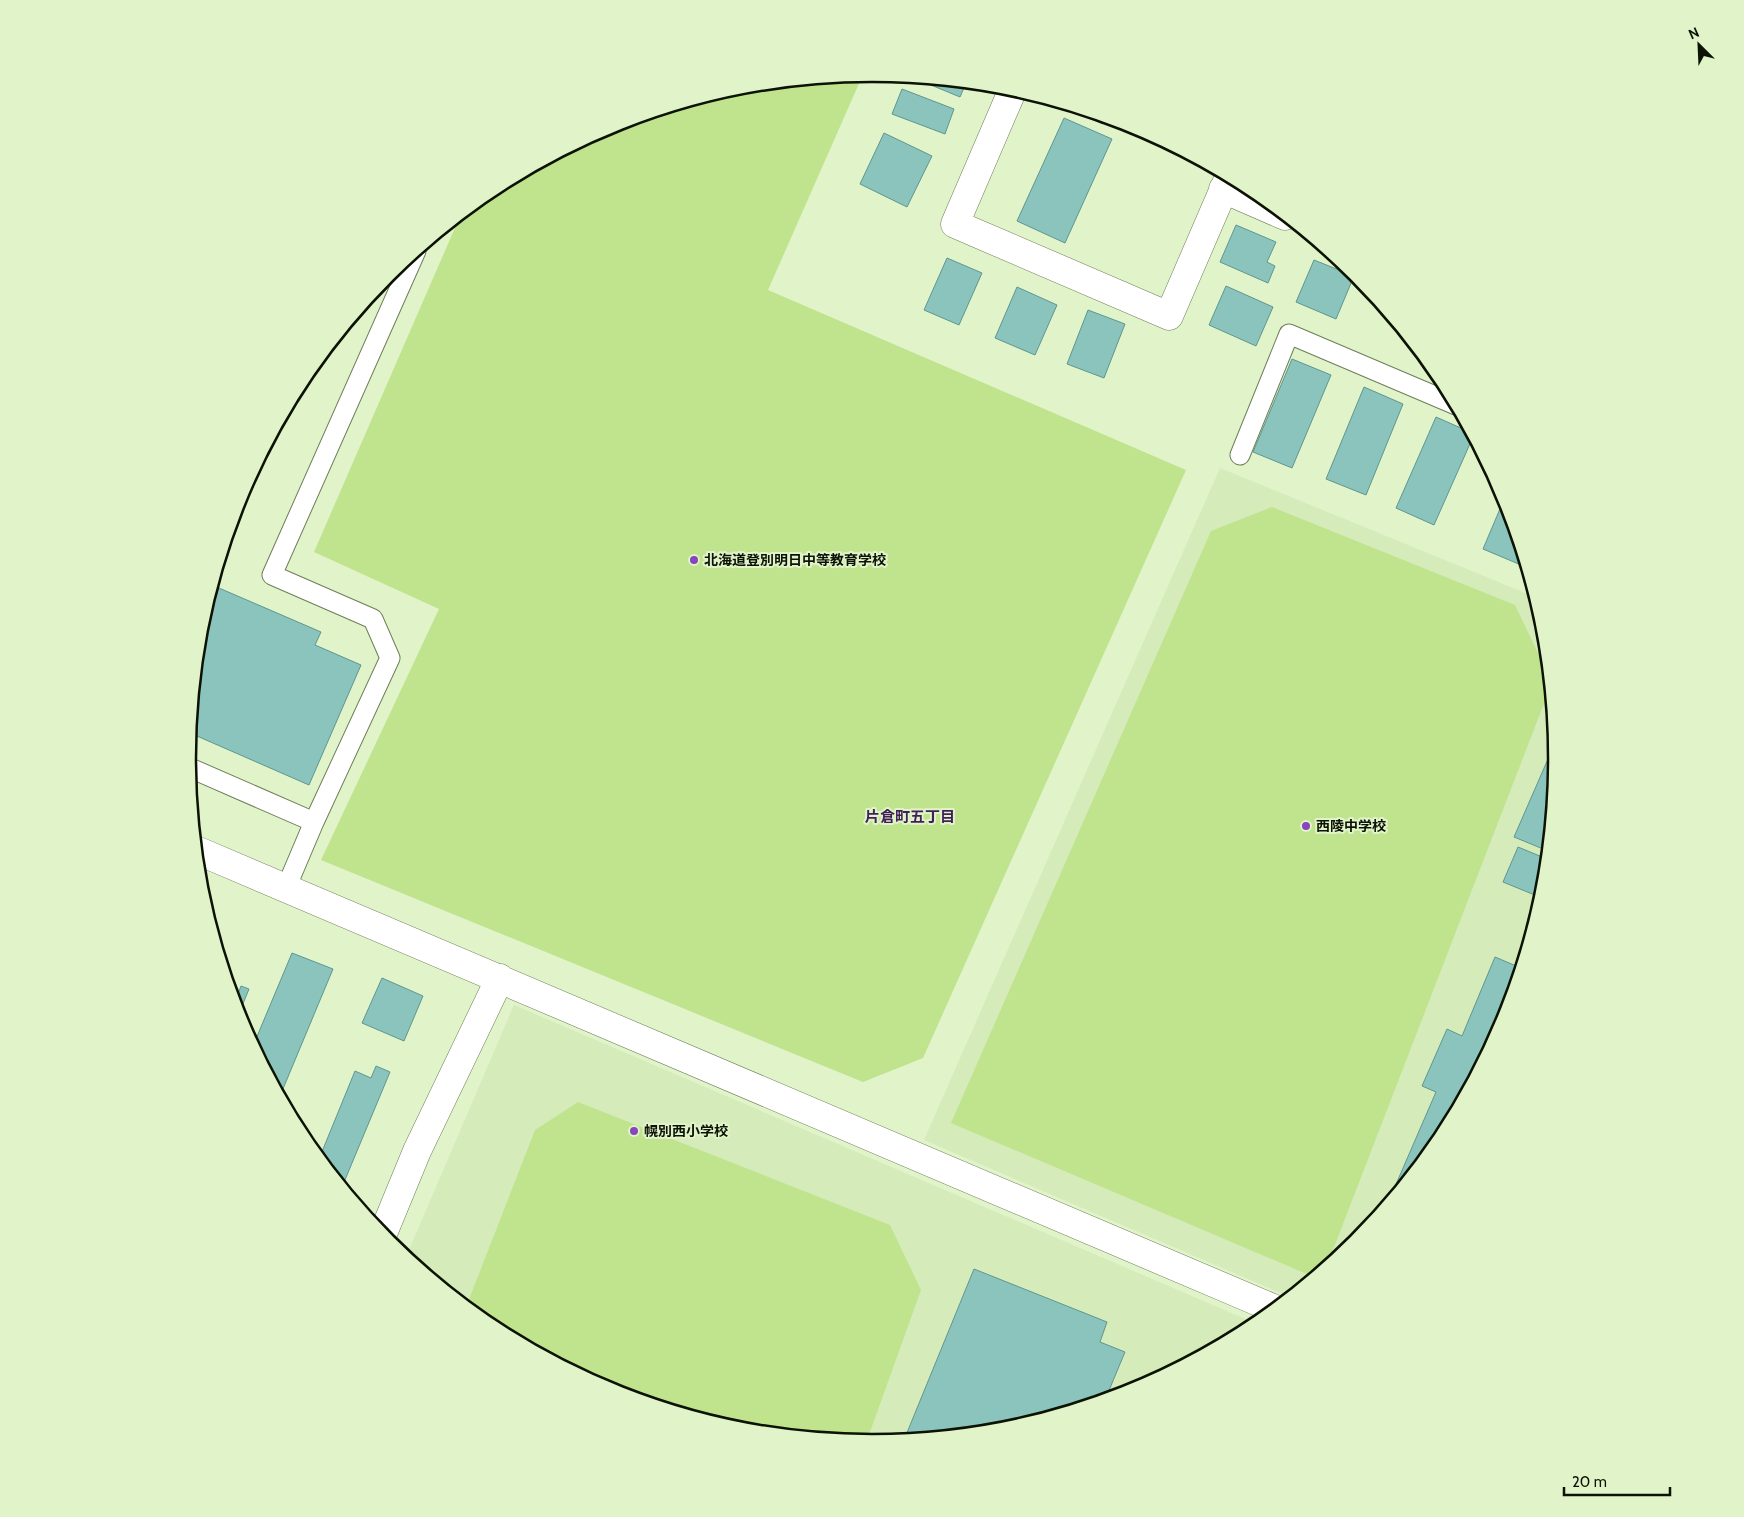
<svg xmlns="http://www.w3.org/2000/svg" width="1744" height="1517" font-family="Cabin,'Noto Sans JP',sans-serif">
<rect width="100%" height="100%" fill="#e0f3c9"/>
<path fill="#d5ebba" d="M1220,468L1535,597L1544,625L1557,759L1544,892L1505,1021L1441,1139L1356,1243L1290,1297L924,1140Z
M514,1005L1257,1324L1134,1391L1005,1430L872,1443L738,1430L610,1391L491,1328L406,1257Z"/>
<path fill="#c0e48e" d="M853,76L861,79L768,290L1186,470L923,1058L863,1082L321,860L439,609L314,552L461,214L492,189L610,126L739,87Z
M1272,507L1515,605L1548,674L1550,688L1326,1268L1314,1277L951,1123L1211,531Z
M578,1102L890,1225L921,1290L866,1443L738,1430L610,1391L491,1328L466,1307L535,1130Z"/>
<path fill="#8bc3bd" stroke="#5f9690" d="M914,78L966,83L960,97Z
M902,89L954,109L945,134L892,114Z
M1066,105L1106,117L1103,124L1065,108Z
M1064,118L1112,139L1065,243L1017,221Z
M884,133L932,156L907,207L860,184Z
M1236,225L1276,242L1267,262L1275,266L1268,283L1220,262Z
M947,258L982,273L959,325L924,310Z
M1314,260L1354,276L1336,319L1296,302Z
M1226,286L1273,307L1256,346L1209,325Z
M1017,287L1057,305L1035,355L995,338Z
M1088,310L1125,324L1104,378L1067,364Z
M1292,359L1331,375L1292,468L1253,452Z
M1364,387L1403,404L1366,495L1326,479Z
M1436,417L1470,432L1473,437L1434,525L1396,508Z
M1505,497L1524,560L1521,565L1483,549Z
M212,585L321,632L315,645L361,665L309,785L190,733L200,625Z
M1555,743L1557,759L1548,851L1514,837Z
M1518,847L1547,859L1542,898L1503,882Z
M292,953L333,969L280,1096L253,1046Z
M1495,957L1521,968L1505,1021L1441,1139L1387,1205L1436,1092L1422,1086L1447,1029L1462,1036Z
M382,978L423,996L404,1041L362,1023Z
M241,986L249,989L238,1016L234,1004Z
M376,1066L390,1072L342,1187L319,1159L355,1071L371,1078Z
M974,1269L1107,1322L1100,1342L1125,1352L1105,1400L1081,1407L1072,1403L1069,1411L1005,1430L904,1440Z"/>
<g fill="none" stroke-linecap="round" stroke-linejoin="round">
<defs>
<path id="service" d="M1240,455L1289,334L1456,405
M188,767L314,822L286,888
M314,822L390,658L373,619L272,575L416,251"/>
<path id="minor" d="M1013,89L955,224L1169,316L1229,177
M1223,189L1285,216
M196,850L1275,1309
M382,1236L417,1151L500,978"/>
</defs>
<use href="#service" stroke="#6e7e58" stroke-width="21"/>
<use href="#minor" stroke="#6e7e58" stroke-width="29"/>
<use href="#service" stroke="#fff" stroke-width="19"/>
<use href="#minor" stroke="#fff" stroke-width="28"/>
</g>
<g fill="#8746ba" stroke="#e0f3c9" stroke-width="2">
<circle cx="694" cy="560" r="5"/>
<circle cx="1306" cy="826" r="5"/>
<circle cx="634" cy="1131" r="5"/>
</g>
<g text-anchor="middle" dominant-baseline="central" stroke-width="4" stroke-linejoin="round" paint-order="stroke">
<g font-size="14" font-weight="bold" fill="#0c1204" stroke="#e0f3c9" text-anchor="start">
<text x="704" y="560">北海道登別明日中等教育学校</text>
<text x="1316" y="826">西陵中学校</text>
<text x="644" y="1131">幌別西小学校</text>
</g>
<g font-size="15" font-weight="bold" fill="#3f1f58" stroke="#e0f3c9">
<text x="910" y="817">片倉町五丁目</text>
</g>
</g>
<path d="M0 0H1744V1517H0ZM196 758a676 676 0 1 1 1352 0a676 676 0 1 1-1352 0Z" fill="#e0f3c9" fill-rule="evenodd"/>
<path fill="none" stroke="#0c1204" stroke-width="2.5" d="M196 758a676 676 0 1 1 1352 0a676 676 0 1 1-1352 0Z"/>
<g transform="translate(1699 45) rotate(336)" stroke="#e0f3c9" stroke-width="4" paint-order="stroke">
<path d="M0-4L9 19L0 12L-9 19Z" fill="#0c1204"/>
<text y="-8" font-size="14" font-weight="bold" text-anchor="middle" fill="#0c1204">N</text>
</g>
<path d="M1564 1487v8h106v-8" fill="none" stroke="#0c1204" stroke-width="2.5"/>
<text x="1572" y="1487" font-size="15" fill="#0c1204" stroke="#e0f3c9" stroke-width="4" paint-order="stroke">20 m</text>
</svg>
